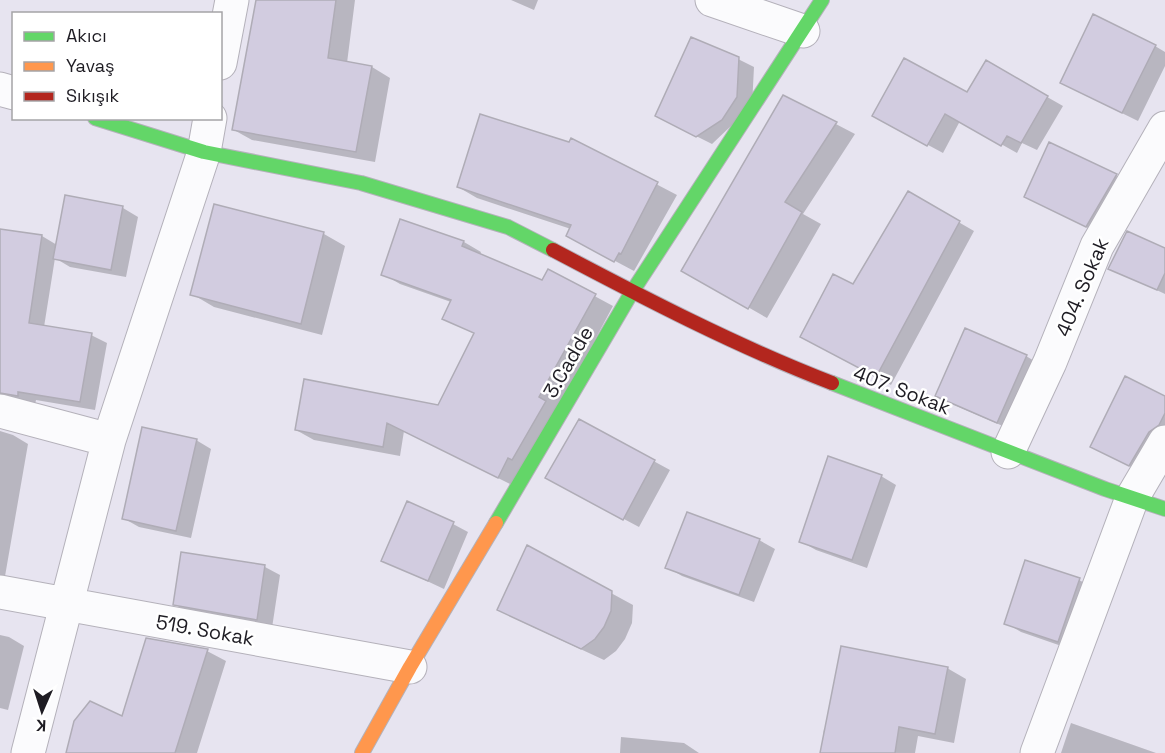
<svg xmlns="http://www.w3.org/2000/svg" width="1165" height="753" font-family="'Space Grotesk',sans-serif">
<rect width="100%" height="100%" fill="#e7e4f0"/>
<path fill="#0003" d="M257,0H355L347,63L372,67L390,78L375,162L252,140L234,130Z
M511,0H538L534,10Z
M1155,46L1165,52V66L1138,121L1077,91Z
M738,59L754,67L752,106L712,144L672,124Z
M986,62L1063,106L1037,150L1022,143L1017,153L960,121L943,153L889,124L967,94Z
M784,97L855,134L803,214L821,224L767,318L683,270Z
M572,140L677,195L634,271L587,246L571,229L477,198L458,187L569,144Z
M1116,176L1131,184L1102,235L1026,197Z
M908,193L974,231L891,385L817,345Z
M66,197L123,208L138,217L126,277L70,267L55,258L44,327L91,335L107,343L95,410L36,400L35,405L0,410V231L42,236L57,245Z
M215,206L324,234L345,246L322,335L214,307L192,294Z
M401,220L464,242L481,252L480,255L542,282L548,271L613,306L516,487L404,431L400,456L314,440L296,430L438,406L475,334L444,319L451,302L400,284L383,274Z
M1165,249V294L1110,268Z
M1026,356L1041,365L1012,430L952,404L937,395Z
M1165,397V440L1145,474L1092,447Z
M580,421L670,470L639,527L562,486Z
M0,431L13,435L28,444L4,582L0,581Z
M196,440L211,449L191,538L139,527L123,518Z
M881,476L896,485L867,568L816,550L800,541Z
M453,524L468,532L444,589L382,560Z
M759,540L775,549L754,602L682,576L667,567Z
M182,554L265,567L280,575L272,628L190,613L174,604Z
M1079,580L1094,588L1073,650L1021,632L1006,623Z
M611,593L633,605L632,623L625,639L616,651L604,660L520,621L499,609Z
M0,635L9,637L24,646L8,710L0,708Z
M207,651L226,661L197,753H68L123,718Z
M947,668L966,679L954,743L918,736L915,753H821L824,729Z
M1071,723L1156,753H1061Z
M621,737L684,743L699,753H620Z"/>
<path fill="#d2cce0" stroke="#afacb6" stroke-width="1.5" d="M256,0H336L328,58L372,66L356,152L232,130Z
M1093,14L1156,45L1122,113L1060,83Z
M691,37L739,57L737,97L722,120L696,137L655,116Z
M904,58L967,92L986,60L1048,96L1021,143L1007,136L1001,146L945,114L927,146L872,116Z
M783,95L837,122L785,202L802,212L748,309L681,271Z
M480,114L569,142L571,138L658,182L621,254L619,253L614,262L566,236L571,225L457,187Z
M1049,142L1117,174L1086,227L1024,197Z
M908,191L960,221L876,377L800,337L833,274L853,284Z
M65,195L123,206L111,270L53,259Z
M214,204L324,232L301,324L190,295Z
M400,219L464,241L462,246L542,280L548,269L596,294L539,397L546,401L512,460L508,458L498,478L387,423L383,447L295,430L304,379L438,405L474,333L442,319L451,300L381,275Z
M0,229L42,235L29,323L92,333L80,402L18,392V396L0,393Z
M1127,231L1165,248V273L1157,290L1108,269Z
M965,328L1027,355L997,423L935,396Z
M1125,376L1165,396V413L1159,425L1149,432L1129,466L1090,447Z
M579,419L655,460L623,520L545,478Z
M142,427L197,439L176,531L122,519Z
M828,456L882,475L852,560L799,542Z
M407,501L454,522L428,581L381,561Z
M687,512L760,539L739,595L665,568Z
M527,545L612,591L611,611L604,627L595,639L581,649L497,610Z
M181,552L265,565L257,620L173,605Z
M1025,560L1080,578L1058,642L1004,624Z
M146,638L208,649L175,753H66L74,721L90,701L122,716Z
M841,646L948,667L935,734L899,727L895,753H820Z"/>
<g fill="none" stroke-linecap="round" stroke-linejoin="round">
<defs>
<path id="street" d="M712,0L803,31
M220,63L232,0
M0,89L14,93
M0,411L109,440
M1008,452L1050,362L1097,246L1165,128
M0,592L410,667
M28,753L109,440L204,152L210,118
M1037,753L1132,498L1165,442"/>
<path id="fast" d="M95,118L204,152L361,183L508,227L553,250
M832,383L1105,489L1165,509
M496,523L632,292L822,0"/>
<path id="slow" d="M362,753L410,667L496,523"/>
<path id="jam" d="M553,250C644,298 736,346 832,383"/>
</defs>
<use href="#street" stroke="#b4b1ba" stroke-width="35"/>
<use href="#fast" stroke="#b4b1ba" stroke-width="16"/>
<use href="#slow" stroke="#b4b1ba" stroke-width="16"/>
<use href="#jam" stroke="#b4b1ba" stroke-width="16"/>
<use href="#street" stroke="#fbfbfd" stroke-width="33"/>
<use href="#fast" stroke="#63d668" stroke-width="14"/>
<use href="#slow" stroke="#ff974d" stroke-width="14"/>
<use href="#jam" stroke="#b3261e" stroke-width="14"/>
</g>
<g text-anchor="middle" dominant-baseline="central" stroke-width="5" stroke-linejoin="round" paint-order="stroke">
<g font-size="20" fill="#1e1c23" stroke="#fff">
<text transform="translate(1082 287) rotate(-67)">404. Sokak</text>
<text transform="translate(568 362) rotate(-60)">3.Cadde</text>
<text transform="translate(902 390) rotate(21)">407. Sokak</text>
<text transform="translate(205 630) rotate(10)">519. Sokak</text>
</g>
</g>
<rect x="12" y="12" width="210" height="108" fill="#ffffff" stroke="#a5a4a7" stroke-width="1.5"/>
<rect x="24" y="32" width="30" height="9" fill="#63d668" stroke="#a5a4a7" stroke-width="1.5"/>
<text x="66" y="42" font-size="18" fill="#1e1c23">Akıcı</text>
<rect x="24" y="62" width="30" height="9" fill="#ff974d" stroke="#a5a4a7" stroke-width="1.5"/>
<text x="66" y="72" font-size="18" fill="#1e1c23">Yavaş</text>
<rect x="24" y="92" width="30" height="9" fill="#b3261e" stroke="#a5a4a7" stroke-width="1.5"/>
<text x="66" y="102" font-size="18" fill="#1e1c23">Sıkışık</text>
<g transform="translate(42 711) rotate(183)" stroke="#ffffff" stroke-width="4.5" paint-order="stroke">
<path d="M0-4.5L10 22L0 15L-10 22Z" fill="#1e1c23"/>
<text y="-9" font-size="16" font-weight="bold" text-anchor="middle" fill="#1e1c23">K</text>
</g>
</svg>
